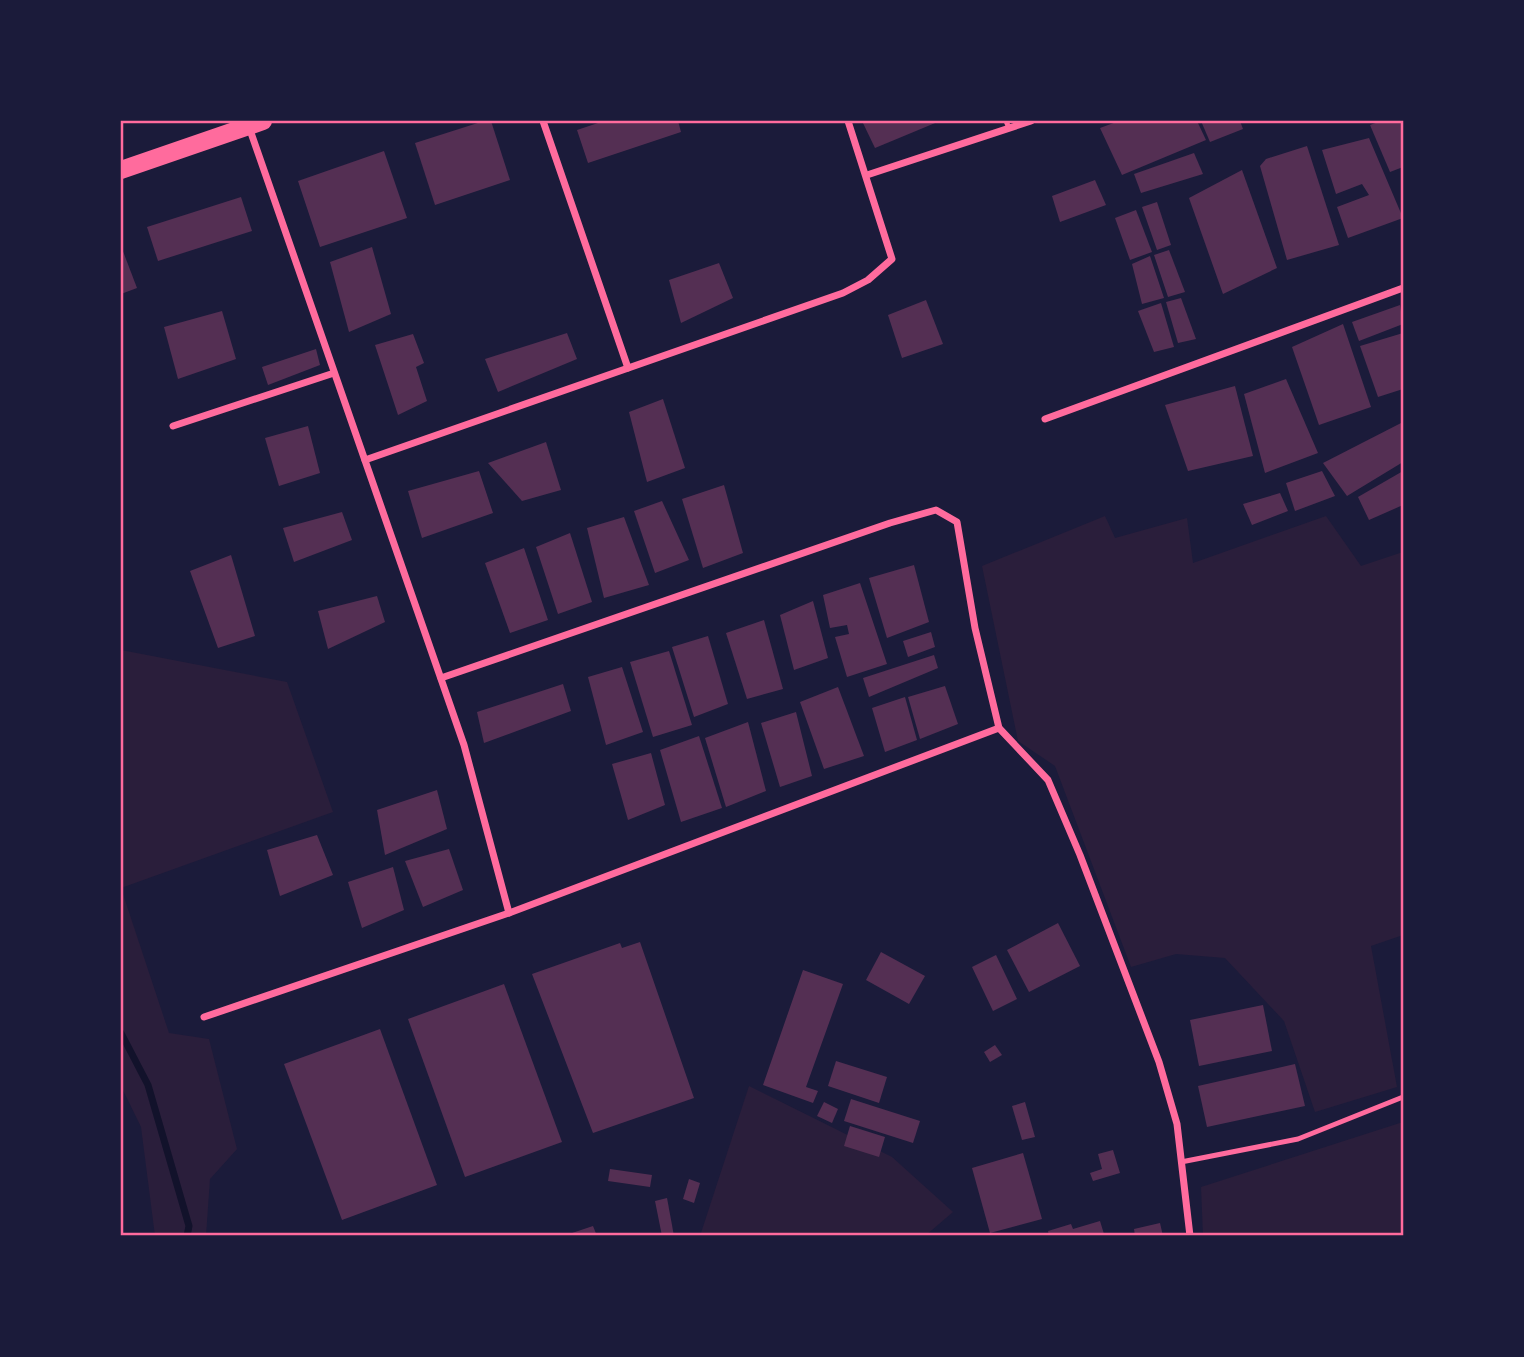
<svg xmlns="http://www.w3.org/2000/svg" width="1524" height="1357" viewBox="0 0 1524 1357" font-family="Spectral,serif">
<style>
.green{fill:#2a1e3b}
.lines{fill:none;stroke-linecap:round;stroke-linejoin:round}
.stream{stroke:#12122b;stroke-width:7}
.building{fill:#542f53}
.service{stroke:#ff6b9d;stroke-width:5}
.minor{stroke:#ff6b9d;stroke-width:7}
.primary{stroke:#ff6b9d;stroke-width:18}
.neatline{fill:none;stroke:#ff6b9d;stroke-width:2.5}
</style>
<rect width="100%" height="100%" fill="#1b1b3a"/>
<!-- green -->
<g class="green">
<path d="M1105,516l10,22 72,-20 6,45 133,-47 35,50 42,-14v383l-32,11 26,141 -82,25 -31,-91 -59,-63 -49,-4 -45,13 -76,-201 -37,-25 -36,-175z"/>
<path d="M121,650l166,32 46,130 -212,76 48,145 40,6 28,110 -27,30 -4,57h-51l-14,-109 -20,-41z"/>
<path d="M749,1086l143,71 61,55 -28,24h-225z"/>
<path d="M1403,1122v114h-200l-2,-49z"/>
</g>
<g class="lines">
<!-- stream -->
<path class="stream" d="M121,1033l27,52 41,141 -2,10"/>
</g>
<!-- building -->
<g class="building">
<path d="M484,121h7l19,59 -75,25 -20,-62z"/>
<path d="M604,121h74l3,11 -93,31 -11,-33z"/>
<path d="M862,121h78l-65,27z"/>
<path d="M1119,121h78l9,19 -84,35 -22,-47z"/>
<path d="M1201,121h39l3,8 -33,13z"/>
<path d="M1381,121h22v46l-13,5 -20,-47z"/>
<path d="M1369,138l34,80 -55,20 -11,-31 32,-12 -7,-11 -26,10 -14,-44z"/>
<path d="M1307,146l32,99 -52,15 -27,-94 6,-7z"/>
<path d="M384,151l23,67 -87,29 -22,-66z"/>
<path d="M1194,153l9,21 -62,19 -7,-19z"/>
<path d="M1242,170l35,98 -54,26 -34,-96z"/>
<path d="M1095,180l11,25 -46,17 -8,-26z"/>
<path d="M241,197l11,34 -94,30 -11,-34z"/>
<path d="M1157,202l14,43 -14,5 -15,-43z"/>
<path d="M1136,210l16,42 -22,8 -15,-42z"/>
<path d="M121,246l16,42 -16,6z"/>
<path d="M372,247l19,67 -42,18 -19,-70z"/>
<path d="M1169,250l16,42 -17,5 -14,-42z"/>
<path d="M1150,256l14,42 -22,6 -10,-40z"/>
<path d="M719,263l14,35 -52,25 -12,-43z"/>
<path d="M1181,298l15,41 -18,4 -12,-41z"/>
<path d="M926,300l17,44 -41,14 -14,-43z"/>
<path d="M1161,303l13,44 -20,5 -16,-41z"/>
<path d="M1400,305l3,19 -44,17 -7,-19z"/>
<path d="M222,311l14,48 -58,20 -14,-52z"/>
<path d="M1343,324l28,83 -52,18 -27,-78z"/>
<path d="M567,333l10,26 -79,33 -13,-33z"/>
<path d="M1403,333v56l-25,8 -18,-51z"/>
<path d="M413,334l11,29 -8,4 11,34 -29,14 -23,-70z"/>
<path d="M316,349l4,16 -52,20 -6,-18z"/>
<path d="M1286,379l32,74 -53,20 -21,-79z"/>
<path d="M1235,386l18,70 -65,15 -23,-66z"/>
<path d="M663,399l22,69 -38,14 -18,-70z"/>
<path d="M1403,422v40l-56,34 -24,-33z"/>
<path d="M308,426l12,47 -41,13 -14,-48z"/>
<path d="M546,442l15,48 -39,11 -34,-38z"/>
<path d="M479,471l14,42 -71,25 -14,-47z"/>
<path d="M1322,471l13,25 -40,15 -9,-28z"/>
<path d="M1403,471v34l-34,15 -11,-23z"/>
<path d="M724,485l19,68 -40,15 -21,-69z"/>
<path d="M1280,493l8,18 -36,14 -9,-21z"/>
<path d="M662,501l27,59 -34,13 -21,-62z"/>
<path d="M342,512l10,28 -58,22 -11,-34z"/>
<path d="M624,517l25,68 -45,13 -17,-70z"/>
<path d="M570,533l22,69 -34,12 -22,-67z"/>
<path d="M524,548l24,72 -38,13 -25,-70z"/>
<path d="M231,555l24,81 -37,12 -28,-77z"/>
<path d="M914,565l15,57 -42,16 -18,-60z"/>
<path d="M860,583l27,81 -40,13 -12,-40 14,-3 -2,-9 -17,3 -7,-33z"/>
<path d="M377,596l8,26 -57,27 -10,-38z"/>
<path d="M813,601l15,57 -34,12 -14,-55z"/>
<path d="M764,620l19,69 -36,10 -21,-66z"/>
<path d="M931,632l4,15 -27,10 -5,-16z"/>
<path d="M708,636l20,68 -34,13 -22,-70z"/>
<path d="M669,651l23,74 -39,12 -23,-75z"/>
<path d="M934,655l4,13 -69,29 -6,-19z"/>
<path d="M622,667l21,65 -37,13 -18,-68z"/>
<path d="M563,684l8,27 -87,32 -7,-31z"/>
<path d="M945,686l13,38 -38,15 -12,-42z"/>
<path d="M838,687l26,69 -40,13 -24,-67z"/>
<path d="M905,697l12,43 -32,12 -13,-44z"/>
<path d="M796,712l16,64 -32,11 -19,-64z"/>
<path d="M748,722l18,69 -40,16 -21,-69z"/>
<path d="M699,736l23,72 -41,14 -21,-72z"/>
<path d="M651,753l14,52 -37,15 -16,-56z"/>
<path d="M437,790l10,39 -62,26 -8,-45z"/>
<path d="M317,835l16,40 -53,21 -13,-46z"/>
<path d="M449,849l14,41 -40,17 -18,-46z"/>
<path d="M393,867l11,43 -42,18 -14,-46z"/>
<path d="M1058,923l22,43 -51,26 -22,-42z"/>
<path d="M640,942l54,156 -101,35 -61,-159 88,-31 2,5z"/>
<path d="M881,952l44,24 -16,28 -43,-24z"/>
<path d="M996,955l21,44 -24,12 -21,-44z"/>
<path d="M803,970l40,14 -37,103 12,4 -5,12 -50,-18z"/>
<path d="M504,984l58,158 -97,35 -57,-158z"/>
<path d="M1263,1005l9,46 -73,15 -9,-46z"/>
<path d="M380,1029l57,156 -95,35 -58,-156z"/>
<path d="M995,1045l7,10 -12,7 -6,-10z"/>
<path d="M836,1061l51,16 -8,26 -51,-17z"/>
<path d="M1295,1064l10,42 -98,21 -9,-41z"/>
<path d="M851,1099l69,22 -7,22 -69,-22z"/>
<path d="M824,1102l14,7 -6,14 -15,-7z"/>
<path d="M1025,1102l10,35 -13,3 -10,-34z"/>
<path d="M850,1126l35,11 -6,20 -35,-11z"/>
<path d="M1113,1150l7,23 -27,8 -3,-8 12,-4 -4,-15z"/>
<path d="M1023,1153l19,66 -52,14 -18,-65z"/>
<path d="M610,1169l42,6 -2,12 -42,-6z"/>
<path d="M689,1179l11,4 -6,20 -11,-4z"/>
<path d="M667,1198l7,38h-12l-7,-35z"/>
<path d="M1100,1221l4,13 -9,2h-46l-1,-5 23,-7 2,5z"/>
<path d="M1160,1223l3,13h-28l-1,-7z"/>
<path d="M593,1226l4,10h-34z"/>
</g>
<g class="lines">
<!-- service -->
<g class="service">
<path d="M1006,121l3,7"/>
<path d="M1181,1162l117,-23 105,-42"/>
</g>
<!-- minor -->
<g class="minor">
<path d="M543,121l85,247"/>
<path d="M249,127l215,618 45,168"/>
<path d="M867,175l164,-54"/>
<path d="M1045,419l358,-131"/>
<path d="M173,426l161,-53"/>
<path d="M365,460l478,-167 25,-13 24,-21 -44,-138"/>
<path d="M441,678l449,-155 46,-13 21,12 18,106 24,100 49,52 32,75 79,207 18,62 13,112"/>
<path d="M204,1017l305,-104 490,-185"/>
</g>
<!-- primary -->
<path class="primary" d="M121,170l142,-49"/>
</g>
<!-- border -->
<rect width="1524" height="1357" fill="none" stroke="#1b1b3a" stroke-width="245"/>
<rect x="122" y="122" width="1280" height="1112" class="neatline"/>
</svg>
